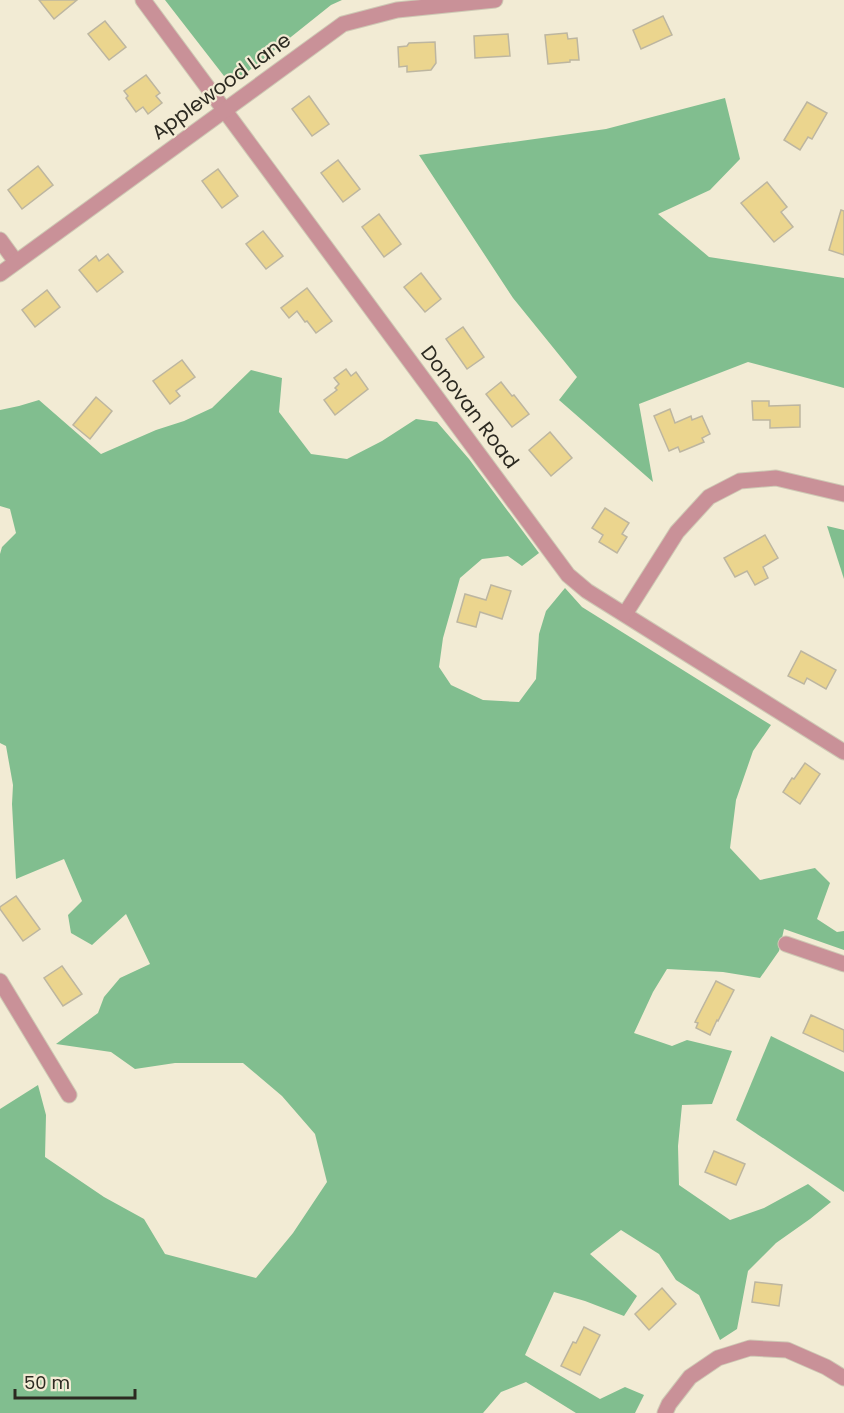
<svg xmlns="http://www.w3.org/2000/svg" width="844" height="1413" viewBox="0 0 844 1413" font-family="Poppins,sans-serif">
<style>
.forest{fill:#81be8f}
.building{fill:#ebd58e;stroke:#bdb6a0;stroke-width:1.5}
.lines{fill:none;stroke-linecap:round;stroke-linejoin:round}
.street-casing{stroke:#cec8b4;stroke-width:17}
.street{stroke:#c99198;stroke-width:15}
.labels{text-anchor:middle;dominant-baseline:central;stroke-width:4.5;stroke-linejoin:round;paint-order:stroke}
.street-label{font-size:20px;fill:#2c2a21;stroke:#f2ebd4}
</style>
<rect width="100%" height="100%" fill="#f2ebd4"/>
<!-- forest -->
<g class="forest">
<path d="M165,0h177l-11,5 -90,72 -17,-1z"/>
<path d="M725,98l15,61 -30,31 -52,24 51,43 135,21v110l-96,-26 -109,42 14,78 -94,-82 18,-23 -64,-79 -94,-143 187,-26z"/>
<path d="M251,370l31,8 -3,34 32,42 36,5 35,-18 34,-22 21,3 32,37 70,94 -17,13 -14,-10 -26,3 -22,19 -17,60 -4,29 12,18 32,15 36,2 17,-23 3,-45 7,-23 19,-23 17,19 189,118 -18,26 -17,49 -6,48 30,32 55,-12 15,15 -13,36 20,13 7,-1v19l-60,-21 -5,22 -19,27 -37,-6 -56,-3 -14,23 -19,41 38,13 15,-6 45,11 -20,53 -30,1 -4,41 1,39 51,35 34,-12 44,-24 23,18 -21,17 -34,24 -28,28 -11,58 -17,11 -21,-45 -23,-15 -17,-26 -38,-24 -31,24 47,42 -13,20 -39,-15 -31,-9 -29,63 75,44 25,-12 19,8 -9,18h-59l-50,-31 -25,10 -18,21h-483v-304l38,-24 8,30 -1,42 59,40 40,22 21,35 91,24 37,-45 34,-51 -12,-48 -33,-38 -39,-33h-68l-40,6 -24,-17 -55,-8 42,-31 6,-16 16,-19 30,-14 -24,-50 -34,31 -21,-12 -3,-18 14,-14 -18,-42 -48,20 -4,-75 1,-19 -7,-39 -6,-3v-189l2,-7 14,-14 -6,-24 -10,-3v-96l19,-4 20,-6 62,54 55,-24 28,-9 28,-13z"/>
<path d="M827,526l17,4v49z"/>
<path d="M771,1036l73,36v120l-108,-72z"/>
</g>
<!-- building -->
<g class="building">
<path d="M39,0h38l-23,19z"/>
<path d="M663,16l9,19 -31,14 -8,-19z"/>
<path d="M105,21l21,26 -17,13 -21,-26z"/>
<path d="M567,33l1,6 9,-1 2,22h-9v2l-22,2 -3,-29z"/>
<path d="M508,34l2,22 -35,2 -1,-22z"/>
<path d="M435,42l1,21 -5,7 -24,2v-6l-8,1 -1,-20 9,-1 2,-3z"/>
<path d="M146,75l14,18 -4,3 6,7 -14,11 -5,-7 -7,5 -10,-14 2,-2 -4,-5z"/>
<path d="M309,96l20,28 -17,12 -20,-27z"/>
<path d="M807,102l20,11 -15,26 -4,-2 -8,13 -16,-10z"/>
<path d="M338,160l22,29 -17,13 -22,-29z"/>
<path d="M38,166l15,19 -31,24 -14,-19z"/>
<path d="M218,169l20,27 -16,12 -20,-27z"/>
<path d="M767,182l20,25 -6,5 12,15 -19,15 -33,-39z"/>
<path d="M841,210l3,1v44l-15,-5z"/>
<path d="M379,214l22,30 -17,13 -22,-30z"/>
<path d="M263,231l20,25 -17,13 -20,-25z"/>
<path d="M108,254l15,18 -26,20 -18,-22 17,-14 3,5z"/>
<path d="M421,273l20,26 -16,13 -21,-25z"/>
<path d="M307,288l25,33 -16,12 -9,-12 -2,1 -8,-11 -8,7 -8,-10z"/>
<path d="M47,290l13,17 -25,20 -13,-17z"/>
<path d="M463,327l21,30 -17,12 -21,-30z"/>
<path d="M182,360l13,17 -19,14 4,5 -10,8 -17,-23z"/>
<path d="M346,369l5,7 5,-4 12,17 -33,26 -11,-15 13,-10 -2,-2 4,-4 -5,-6z"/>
<path d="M501,382l11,14 2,-1 15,19 -17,13 -26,-33z"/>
<path d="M96,397l16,14 -22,28 -17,-14z"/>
<path d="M752,401h17v5l31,-1v22l-30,1v-8h-17z"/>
<path d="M670,409l5,14 16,-7 1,4 10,-4 8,18 -8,4 2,4 -24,10 -2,-5 -9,4 -15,-35z"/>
<path d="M550,432l22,26 -21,18 -22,-26z"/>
<path d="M605,508l24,15 -7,11 5,3 -10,16 -18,-11 4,-7 -11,-7z"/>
<path d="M765,535l13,23 -15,9 5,11 -13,7 -8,-14 -12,6 -11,-19z"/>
<path d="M491,585l20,6 -9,28 -22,-7 -4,15 -19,-5 8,-28 21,6z"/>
<path d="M801,651l35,19 -10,19 -19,-11 -3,6 -16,-8z"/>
<path d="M805,763l15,11 -20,30 -17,-12 9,-14 2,1z"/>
<path d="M16,896l24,33 -17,12 -23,-32v-2z"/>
<path d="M62,966l20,28 -19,12 -19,-28z"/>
<path d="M716,981l18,9 -16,31 -1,-1 -7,15 -14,-7 2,-5 -3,-1z"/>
<path d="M811,1015l33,15v22l-41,-19z"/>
<path d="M714,1151l31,13 -9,21 -31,-13z"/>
<path d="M755,1282l27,3 -3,21 -27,-4z"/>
<path d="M662,1288l14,16 -27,26 -14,-16z"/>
<path d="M584,1327l16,8 -20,40 -19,-9 12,-24 3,1z"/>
</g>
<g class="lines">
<!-- street casing -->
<g class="street-casing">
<g id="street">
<path d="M143,0l425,575 19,16 257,161"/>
<path d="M0,240l16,22"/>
<path d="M0,274l343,-250 54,-14 98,-10"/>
<path d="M625,614l52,-82 32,-35 31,-16 36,-3 68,16"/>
<path d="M786,944l58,20"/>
<path d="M0,981l69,114"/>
<path d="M665,1413l4,-9 21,-27 28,-19 32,-10 37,2 39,17 18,11"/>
</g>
</g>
<!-- street -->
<use href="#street" class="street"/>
</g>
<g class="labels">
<!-- street labels -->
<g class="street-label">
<text transform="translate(221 86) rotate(-36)">Applewood Lane</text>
<text transform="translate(470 407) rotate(53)">Donovan Road</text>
</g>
</g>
<!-- scale -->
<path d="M15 1389v9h120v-9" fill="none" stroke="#2c2a21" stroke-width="3"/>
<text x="24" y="1389" font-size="18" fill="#2c2a21" stroke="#f2ebd4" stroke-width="4.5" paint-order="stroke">50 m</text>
</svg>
